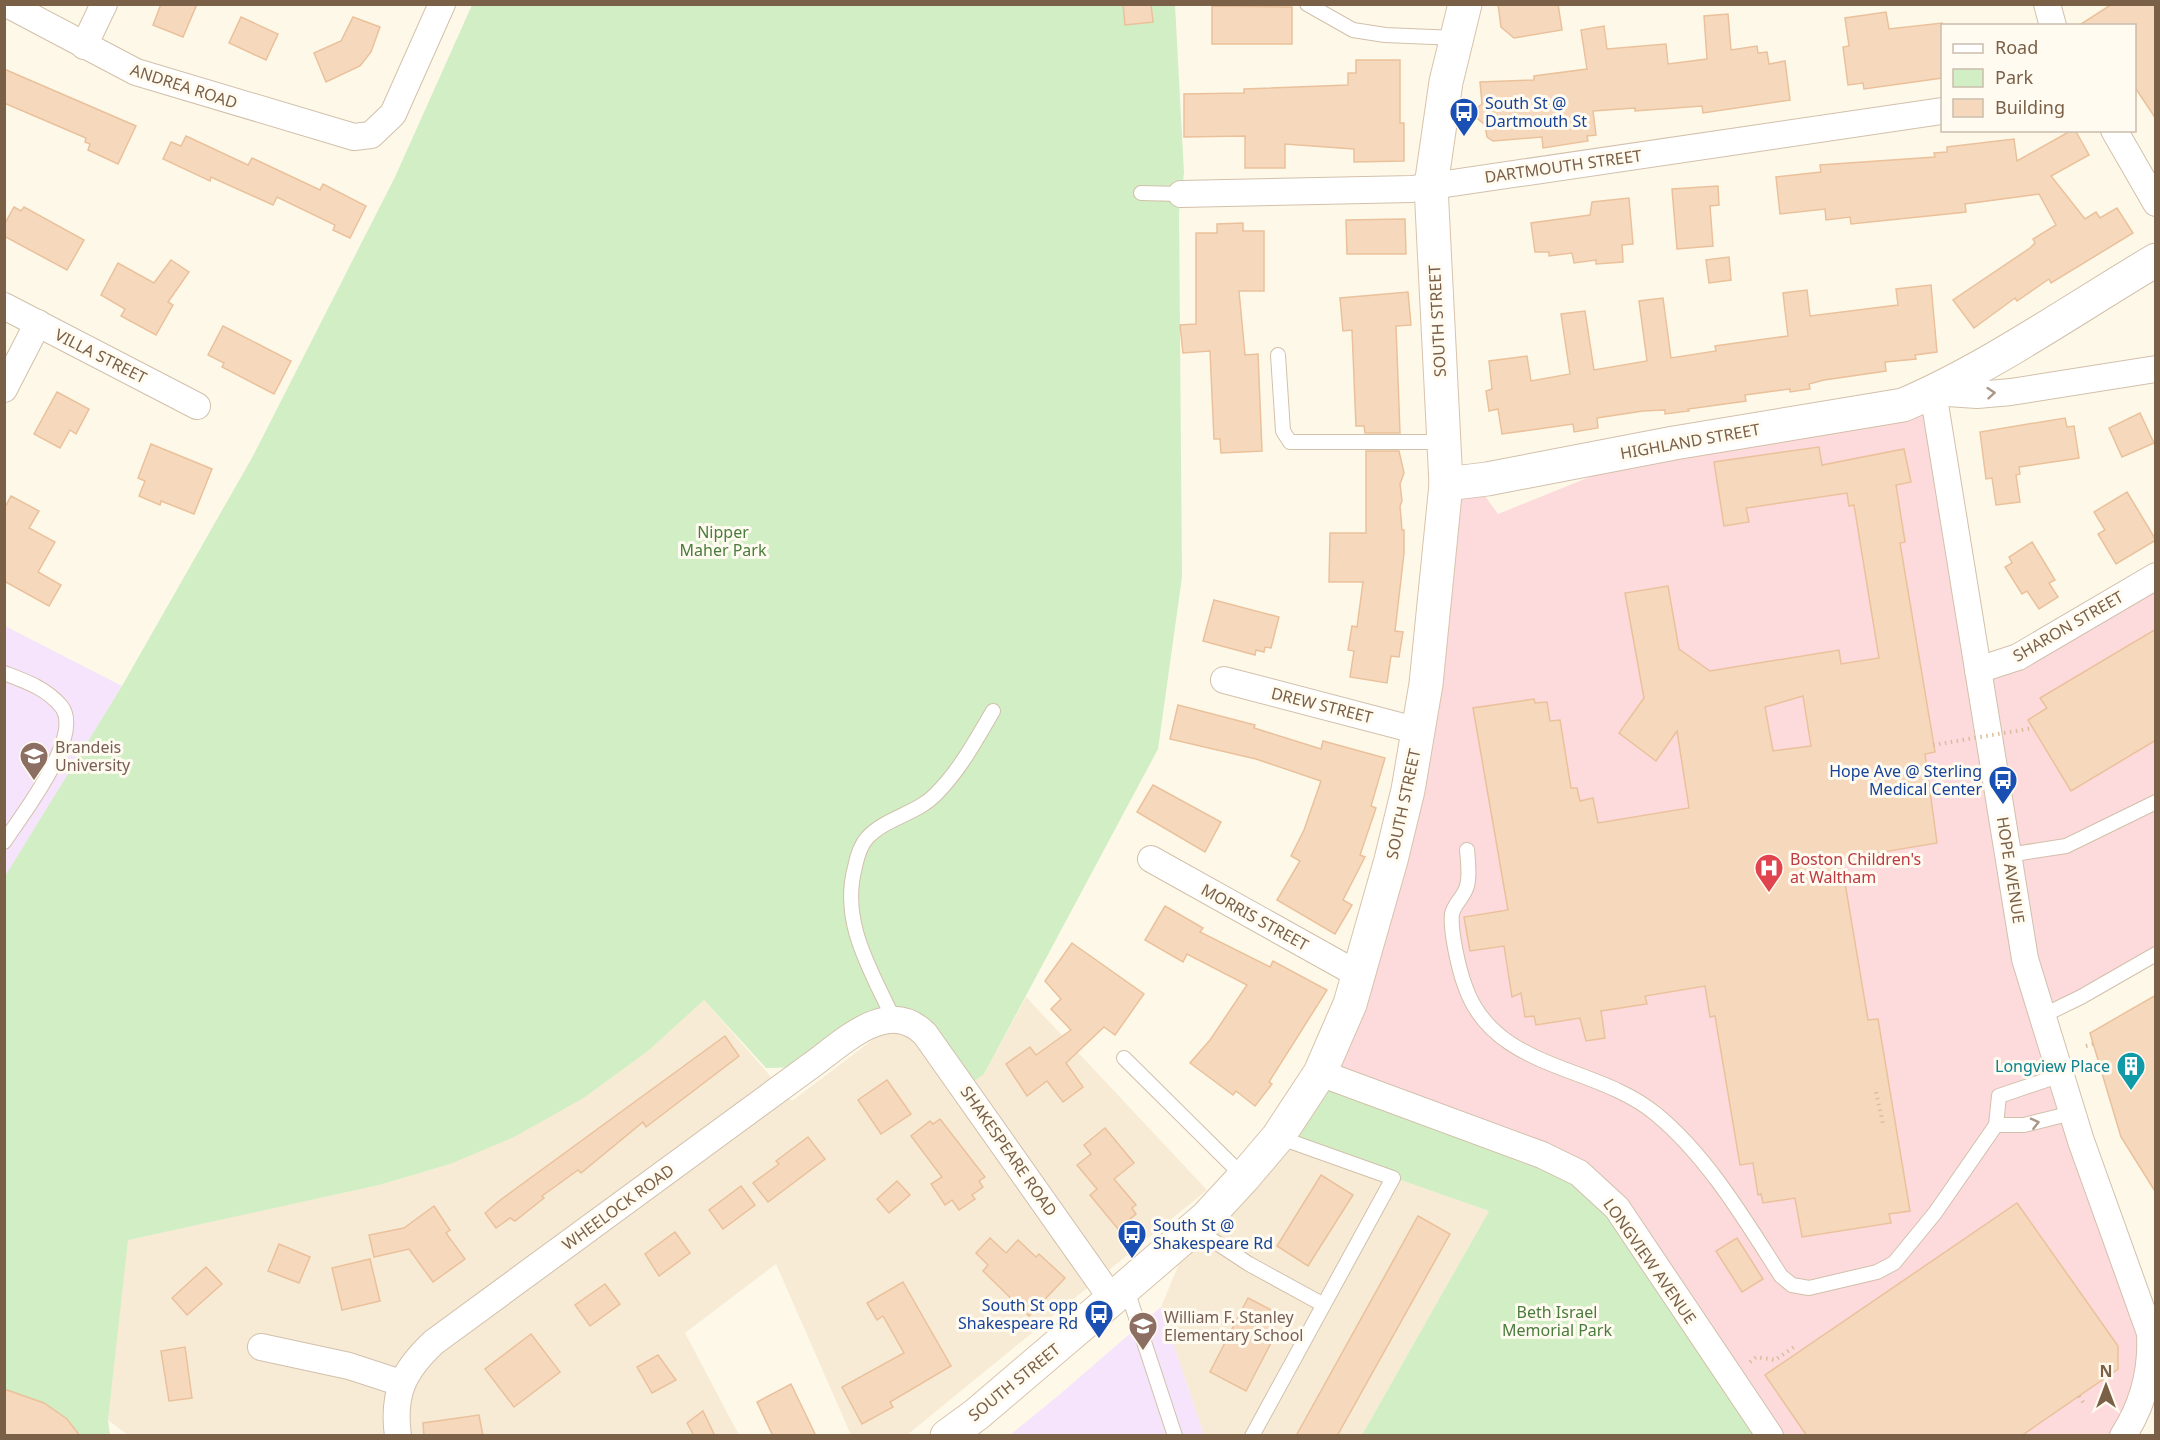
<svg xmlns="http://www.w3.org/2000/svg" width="2160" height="1440" viewBox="0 0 2160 1440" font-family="'Noto Sans',sans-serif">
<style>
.residential{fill:#f7ebd5}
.education{fill:#f5e4fb}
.medical{fill:#fddadb}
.green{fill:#d1eec4}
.building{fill:#f6d9bd;stroke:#eac19b;stroke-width:1.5;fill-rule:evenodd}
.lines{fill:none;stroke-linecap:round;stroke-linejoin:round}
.service-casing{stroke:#d2c0ab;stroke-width:16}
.minor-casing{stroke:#d2c0ab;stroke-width:28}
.tertiary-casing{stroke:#d2c0ab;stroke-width:35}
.secondary-casing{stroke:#d8c3ab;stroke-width:35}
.path{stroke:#dcbd9f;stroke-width:4;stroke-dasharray:1.5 4.5;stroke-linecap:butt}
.service{stroke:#fff;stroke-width:14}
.minor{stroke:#fff;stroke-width:26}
.tertiary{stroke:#fff;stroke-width:33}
.secondary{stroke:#fff;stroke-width:33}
.path-bridge{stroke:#dcbd9f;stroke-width:4;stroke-dasharray:1.5 4.5;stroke-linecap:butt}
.oneway{stroke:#a99888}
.labels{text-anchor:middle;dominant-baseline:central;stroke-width:6;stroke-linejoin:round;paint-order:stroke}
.street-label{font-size:16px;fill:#7b6048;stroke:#fffbf0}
.transit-label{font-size:16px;fill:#164399;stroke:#fffbf0;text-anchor:start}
.park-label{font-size:16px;fill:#497c3c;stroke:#fffbf0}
.education-label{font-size:16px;fill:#785e54;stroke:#fffbf0;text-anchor:start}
.health-label{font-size:16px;fill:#be3a42;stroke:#fffbf0;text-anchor:start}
.culture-label{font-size:16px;fill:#0d838f;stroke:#fffbf0;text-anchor:end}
</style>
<rect width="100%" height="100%" fill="#fef8e8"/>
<!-- residential -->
<g class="residential">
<path d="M1026,997l181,193 -300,245h-56l-75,-171 -91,69 54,102 -610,1 -21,-16 19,-180 252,-55 71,-21 135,-67 63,-46 56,-51 88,101 83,-63 19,-6 22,8 33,52 16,-4 19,-14z"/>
<path d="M1278,1137l211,74 -127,224h-158l-43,-128 33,-79z"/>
</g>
<!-- education -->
<g class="education">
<path d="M5,626l117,60 -117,191z"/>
<path d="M1161,1307l43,128 -195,1 50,-41z"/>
</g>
<!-- medical -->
<path class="medical" d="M1933,392l45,278 177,-94v378l-111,62 103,304 -24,115h-353l-450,-362 54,-146 72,-443 28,-3 24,33 176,-71z"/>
<!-- green -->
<g class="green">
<path d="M472,5h703l9,168 -5,39 3,365 -24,172 -174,325 -19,14 -63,-68 -93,47 -43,1 -62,-68 -56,51 -63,46 -71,40 -64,27 -71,21 -251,55 -20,180 2,15h-35l-8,-10 3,-4 -28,-19 -2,4 -15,-10 -20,-7 -1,-511 118,-192 131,-230 142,-279z"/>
<path d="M1320,1073l259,100 191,262h-408l127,-224 -211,-74z"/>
</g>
<!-- building -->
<g class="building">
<path d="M161,4h36l-14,33 -30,-12z"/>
<path d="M1123,4h28l2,18 -28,3z"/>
<path d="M1498,4h60l4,26 -48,8 -13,-11z"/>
<path d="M2112,4h44v115l-22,-33v-60h-56z"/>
<path d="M1212,6l80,1v37h-80z"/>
<path d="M1886,12l3,17 53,-6v55l-78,11 -1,-6 -15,2 -5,-38 6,-1 -4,-28z"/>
<path d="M1728,14l3,36 26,-4 1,7 9,-1 2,12 16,-3 5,39 -87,13 -1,-7 -67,5v-3l-42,3 3,24 -9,1 1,5 -45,7 -1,-11 -49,4 -6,-4 -2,-12 -14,-12 11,-9 -2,-22 54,-2v-4l53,-7 -6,-39 23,-4 3,23 59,-5 2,20 39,-5 -3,-43z"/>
<path d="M241,17l37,17 -12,26 -37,-17z"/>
<path d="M353,17l27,10 -9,25 -11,14 -34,16 -12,-29 27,-12z"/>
<path d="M1356,60h44v63h4v38l-50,1v-13l-69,-5v24h-40v-32l-61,1v-43l60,-1v-4l104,-4v-12h8z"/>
<path d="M4,69l132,57 -18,38 -30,-14 2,-6 -5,-2 1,-4 -82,-35z"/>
<path d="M2072,130h3l14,25 -38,21 34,43 11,-7 4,6 17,-10 16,25 -82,50 -2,-4 -32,22 -2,-3 -41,30 -21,-28 77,-52 5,-5 -2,-4 23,-14 -17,-31 -74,10 1,8 -115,12 -1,-7 -24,3 -1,-11 -45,5 -4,-37 45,-5 -1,-7 115,-8 -1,-4 13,-1v-5l67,-8 3,22z"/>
<path d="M186,136l62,29 4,-7 68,32 3,-6 43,22 -16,32 -17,-8 2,-5 -58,-28 -4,8 -62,-28 -1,4 -47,-22 8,-17 10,4z"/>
<path d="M1718,186l1,19 -9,1 3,40 -36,3 -5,-60z"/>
<path d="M1629,198l4,46 -11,1 1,17 -27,2v-4l-22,3 -2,-10 -23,3v-4h-14l-4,-29 59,-8 2,-13z"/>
<path d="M14,207l7,4 3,-4 60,33 -17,30 -63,-34v-11z"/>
<path d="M1405,219l1,35h-59l-1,-34z"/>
<path d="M1243,223v8h21v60h-25l6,64 13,-1 4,97 -41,2 -1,-14h-6l-4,-88 -27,2 -3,-28 16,-1v-91h21v-9z"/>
<path d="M1729,257l2,23 -22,3 -3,-23z"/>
<path d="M171,260l18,12 -21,30 5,3 -17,30 -35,-19 4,-7 -24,-14 17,-32 36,20z"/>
<path d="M1931,285l6,67 -22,3 1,4 -31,3 1,9 -62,9 -15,4 1,5 -20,3v-3l-45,6 1,6 -58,8 1,2 -24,3v-4l-22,1 -46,7 1,10 -24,4 -1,-8 -71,10 -4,-25 -9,2 -3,-20 6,-2 -3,-28 38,-5 4,25 39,-7 -9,-60 24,-3 9,59 53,-9 -8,-60 24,-3 8,60 45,-7 -1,-5 73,-10 -5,-43 24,-3 3,26 88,-11 -2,-16z"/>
<path d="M1408,292l3,33 -15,1 4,107h-35l-1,-7h-8l-4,-96 -9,1 -3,-33z"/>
<path d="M223,326l68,35 -17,33 -52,-27 2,-4 -16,-8z"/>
<path d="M57,392l32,17 -13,25 -6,-4 -10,18 -26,-14z"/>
<path d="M2140,413l14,30 -32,14 -13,-29z"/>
<path d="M2065,418l2,9 7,-1 5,32 -60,9 1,7 -4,1 4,27 -24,3 -4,-27 -6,1 -6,-47z"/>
<path d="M151,444l61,25 -18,45 -33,-13 -1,4 -21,-9 6,-15 -7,-3z"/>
<path d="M1819,447l3,18 82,-16 7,33 -15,3 9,57 -5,1 35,209 -10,2 12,89 -96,16 27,161 10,-1 32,192 -21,3 2,9 -89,14 -7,-39 -32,5 -2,-9 -3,1 -5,-32 -13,2 -25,-149 -5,1 -5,-31 -60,10 2,8 -46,7 4,27 -19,3 -6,-23 -44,7 -2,-9 -9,1 -4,-24 -9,4 -8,-51 -34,5 -6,-34 44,-7 -35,-202 61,-9 1,4 12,-1 3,19 10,-1 11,68h6l3,13 13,-3 5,25 91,-15 -12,-77 -21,30 -37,-28 25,-35 -19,-105 43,-7 11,63 31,22 129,-21 2,14 38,-6 -25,-153 -5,1 -2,-13 -101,15 3,14 -25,4 -10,-64zM1803,696l8,50 -38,5 -8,-44z"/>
<path d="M1366,451h33l5,22 -4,11 2,17 -2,5 2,24h2v23l-9,78 8,1 -4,25 -8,-1 -4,27 -37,-6 4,-26 -6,-1 4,-24 5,1 6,-45h-34l1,-49h36z"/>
<path d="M2127,492l29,48 -40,24 -18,-30 7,-4 -11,-18z"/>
<path d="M11,496l28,15 -10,17 26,14 -17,30 23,13 -12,21 -45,-25v-72z"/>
<path d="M2032,542l23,38 -6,3 9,14 -19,12 -12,-18 -5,3 -17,-27 7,-4 -3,-6z"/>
<path d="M1214,600l65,17 -8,31 -6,-1 -1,5 -8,-2 -1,5 -52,-14z"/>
<path d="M2156,629v111l-85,51 -43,-71 19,-12 -7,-10z"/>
<path d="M1178,705l77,20 -1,3 67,21 2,-8 62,17 -14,48 5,2 -16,47 5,2 -22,43 9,5 -17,29 -58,-34 23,-39 -9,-5 13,-26 17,-49 -65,-22 -86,-20z"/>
<path d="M1153,785l68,37 -16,30 -68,-40z"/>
<path d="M1165,906l38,22 -3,4 70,35 3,-6 54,29 -58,92 3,2 -17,22 -19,-15 -3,4 -43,-32 20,-23 37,-55 -60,-31 -4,8 -38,-22z"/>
<path d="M1072,943l72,51 -29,41 -11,-8 -38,36 17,24 -20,15 -16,-21 -20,15 -21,-32 24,-17 6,8 35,-25 -20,-21 10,-10 -16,-18z"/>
<path d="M2156,995v198l-35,-56 -31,-104z"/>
<path d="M725,1036l14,20 -93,71 -3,-5 -62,51 -3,-3 -36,26 2,2 -29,23 -5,-3 -14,10 -11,-15 14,-12z"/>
<path d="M887,1080l24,34 -30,20 -23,-34z"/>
<path d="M940,1119l45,58 -6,4 4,6 -11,8 3,4 -16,11 -7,-10 -7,5 -14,-21 11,-7 -31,-41 19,-15 3,3z"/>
<path d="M1105,1128l29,35 -20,16 22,26 -4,3 4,6 -18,15 -28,-34 7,-6 -20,-24 14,-11 -7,-9z"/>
<path d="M808,1137l17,22 -57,43 -15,-19 26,-19 -3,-3z"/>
<path d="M1321,1175l32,20 -45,71 -31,-20z"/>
<path d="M897,1181l13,14 -21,18 -12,-14z"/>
<path d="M741,1186l14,19 -32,24 -14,-19z"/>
<path d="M2017,1203l101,143v23l-97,67h-214l-42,-61z"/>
<path d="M434,1206l16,24 -4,3 19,26 -32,23 -24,-33 -35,8 -5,-22 35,-7z"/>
<path d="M1418,1216l32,18 -113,202h-41z"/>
<path d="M675,1232l15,21 -31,23 -14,-22z"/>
<path d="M990,1238l16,15 12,-13 18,17 3,-3 26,24 -36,38 -46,-45 5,-6 -12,-12z"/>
<path d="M1737,1238l26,41 -21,13 -26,-41z"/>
<path d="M279,1244l31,13 -11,26 -31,-12z"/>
<path d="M370,1259l10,42 -38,9 -10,-42z"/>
<path d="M206,1267l16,17 -35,31 -15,-17z"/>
<path d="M903,1282l48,84 -61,36 3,5 -31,17 -20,-37 62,-34 -21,-37 -6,4 -10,-17z"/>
<path d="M605,1284l15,20 -30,22 -15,-21z"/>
<path d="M1248,1298l33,17 -13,24 4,2 -26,50 -36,-19z"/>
<path d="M531,1334l29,38 -46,35 -29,-38z"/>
<path d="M185,1347l7,51 -23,3 -8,-50z"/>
<path d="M658,1355l18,25 -24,13 -15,-26z"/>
<path d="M791,1384l25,52h-43l-16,-34z"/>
<path d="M4,1389l40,14 23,16 13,17h-76z"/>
<path d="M703,1411l12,25h-21l-7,-13z"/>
<path d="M479,1415l4,21h-59l-1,-13z"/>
</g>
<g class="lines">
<!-- service casing -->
<g class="service-casing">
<g id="service">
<path d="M1307,4l46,26 32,5 71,3"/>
<path d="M1141,193l40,1"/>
<path d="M1278,355l5,76 7,11h154"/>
<path d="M4,673c21,8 42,15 57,33 24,29 -40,110 -57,136"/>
<path d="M1467,850c1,11 3,25 0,36 -3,11 -13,18 -15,28 -2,17 7,56 13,72 29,85 131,78 191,128 52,43 89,106 125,162l11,9 17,3 68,-16 17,-9 41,-50 61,-88 3,-29 62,-21"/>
<path d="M2008,855l58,-9 90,-44"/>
<path d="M2044,1015l37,-18 75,-43"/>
<path d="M893,1018c-22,-48 -53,-96 -38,-151 2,-10 5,-21 12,-29 18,-20 50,-24 69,-44 24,-24 40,-54 57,-83"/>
<path d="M1124,1058l120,119"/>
<path d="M1996,1125h28l48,-12"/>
<path d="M1194,1228l55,36 73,40"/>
<path d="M1126,1287l49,149"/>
<path d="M1252,1436l141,-258 -115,-41"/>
</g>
</g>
<!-- minor casing -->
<g class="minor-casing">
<g id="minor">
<path d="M7,4l129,68 218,65 17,-2 22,-21 49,-110"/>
<path d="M2047,4l6,22"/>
<path d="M84,46l20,-42"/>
<path d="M2114,130l42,73"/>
<path d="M1181,194l231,-5 530,-78"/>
<path d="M4,306l193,100"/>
<path d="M4,389l34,-66"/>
<path d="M1978,670l40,-13 138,-81"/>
<path d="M1224,680l195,51"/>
<path d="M1151,859l208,116"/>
<path d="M1320,1073l222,82 37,18 38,35 153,228"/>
<path d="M261,1347l88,19 52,17"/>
<path d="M398,1436c-6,-43 6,-66 36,-94l375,-275c33,-23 78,-71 116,-33l187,265"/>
<path d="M2123,1436c20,-31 29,-67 27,-103l-69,-192 -56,-182 -92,-567 44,3 34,-3 145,-23"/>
</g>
</g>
<!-- tertiary casing -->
<g class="tertiary-casing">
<path id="tertiary" d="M1446,484l41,-5 187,-36 229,-38c85,-36 172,-97 253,-145"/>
</g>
<!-- secondary casing -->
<g class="secondary-casing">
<path id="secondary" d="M947,1436l30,-22 149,-127 81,-70 37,-40 34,-40 42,-64 30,-69 41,-144 17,-70 18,-106 20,-200 -15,-298 15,-104 19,-78"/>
</g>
<!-- path -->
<g class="path">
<path d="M2086,1046l7,-2"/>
<path d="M1876,1092l7,32"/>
<path d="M1750,1362l6,-5 19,3 19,-13"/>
<path d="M2079,1396l6,9"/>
</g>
<!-- service -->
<use href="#service" class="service"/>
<!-- minor -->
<use href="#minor" class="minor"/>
<!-- tertiary -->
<use href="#tertiary" class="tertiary"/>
<!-- secondary -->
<use href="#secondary" class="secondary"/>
<!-- path-bridge -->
<path class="path-bridge" d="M1933,745l100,-17"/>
</g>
<!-- one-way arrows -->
<defs><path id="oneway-chevron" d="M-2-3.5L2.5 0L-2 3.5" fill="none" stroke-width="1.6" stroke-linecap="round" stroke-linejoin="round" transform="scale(1.5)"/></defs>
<g class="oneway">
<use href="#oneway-chevron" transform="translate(1991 393) rotate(-5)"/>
<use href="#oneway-chevron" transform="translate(2035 1123) rotate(-14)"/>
</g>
<!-- icons -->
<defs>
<g id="bus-pin" transform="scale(1.5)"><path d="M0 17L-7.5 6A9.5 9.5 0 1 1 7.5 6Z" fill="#1a4fb4" stroke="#fffbf0"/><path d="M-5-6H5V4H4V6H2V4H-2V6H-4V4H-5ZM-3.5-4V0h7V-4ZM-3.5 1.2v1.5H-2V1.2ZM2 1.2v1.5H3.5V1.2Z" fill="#fff"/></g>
<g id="university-pin" transform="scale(1.5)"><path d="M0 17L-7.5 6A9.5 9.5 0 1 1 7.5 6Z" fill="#8d6e63" stroke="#fffbf0"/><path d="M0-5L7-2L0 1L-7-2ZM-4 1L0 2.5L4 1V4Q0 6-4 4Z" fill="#fff"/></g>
<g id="hospital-pin" transform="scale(1.5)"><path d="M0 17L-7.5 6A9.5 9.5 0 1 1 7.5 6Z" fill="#e0444e" stroke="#fffbf0"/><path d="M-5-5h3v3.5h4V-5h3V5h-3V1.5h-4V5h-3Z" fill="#fff"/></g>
<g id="building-pin" transform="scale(1.5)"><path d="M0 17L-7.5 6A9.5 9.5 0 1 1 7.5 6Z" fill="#0f9aa8" stroke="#fffbf0"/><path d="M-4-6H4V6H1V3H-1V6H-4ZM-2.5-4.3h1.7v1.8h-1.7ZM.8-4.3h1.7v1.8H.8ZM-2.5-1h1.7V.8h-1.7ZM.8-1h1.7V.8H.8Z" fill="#fff"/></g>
<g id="school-pin" transform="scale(1.5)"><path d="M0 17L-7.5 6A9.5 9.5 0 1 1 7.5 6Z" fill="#8d6e63" stroke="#fffbf0"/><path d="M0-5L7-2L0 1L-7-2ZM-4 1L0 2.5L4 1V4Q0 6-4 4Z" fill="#fff"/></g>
</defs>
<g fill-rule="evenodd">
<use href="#bus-pin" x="1464" y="112"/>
<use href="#university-pin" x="34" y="756"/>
<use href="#bus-pin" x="2003" y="780"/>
<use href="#hospital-pin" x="1769" y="868"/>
<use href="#building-pin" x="2131" y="1066"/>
<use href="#bus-pin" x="1132" y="1234"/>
<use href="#bus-pin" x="1099" y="1314"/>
<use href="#school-pin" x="1143" y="1326"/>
</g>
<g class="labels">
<!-- street labels -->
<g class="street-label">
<text transform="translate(184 86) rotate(18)">ANDREA ROAD</text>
<text transform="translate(1563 166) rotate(-8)">DARTMOUTH STREET</text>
<text transform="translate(1437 321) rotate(-93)">SOUTH STREET</text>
<text transform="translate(101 356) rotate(27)">VILLA STREET</text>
<text transform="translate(1690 441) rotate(-10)">HIGHLAND STREET</text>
<text transform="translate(2068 626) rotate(-30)">SHARON STREET</text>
<text transform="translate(1322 705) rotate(14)">DREW STREET</text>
<text transform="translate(1403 804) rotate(-78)">SOUTH STREET</text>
<text transform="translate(2011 870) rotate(81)">HOPE AVENUE</text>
<text transform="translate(1255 917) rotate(29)">MORRIS STREET</text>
<text transform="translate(1009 1151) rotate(55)">SHAKESPEARE ROAD</text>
<text transform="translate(618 1207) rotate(-36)">WHEELOCK ROAD</text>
<text transform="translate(1650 1261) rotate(55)">LONGVIEW AVENUE</text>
<text transform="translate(1014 1382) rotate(-39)">SOUTH STREET</text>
</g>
<!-- transit labels -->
<g class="transit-label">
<text x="1485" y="103">South St @<tspan x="1485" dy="18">Dartmouth St</tspan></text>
<text x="1982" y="771" text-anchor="end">Hope Ave @ Sterling<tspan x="1982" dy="18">Medical Center</tspan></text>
<text x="1153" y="1225">South St @<tspan x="1153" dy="18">Shakespeare Rd</tspan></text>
<text x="1078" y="1305" text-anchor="end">South St opp<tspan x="1078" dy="18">Shakespeare Rd</tspan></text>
</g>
<!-- park labels -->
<g class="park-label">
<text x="723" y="532">Nipper<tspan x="723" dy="18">Maher Park</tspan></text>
<text x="1557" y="1312">Beth Israel<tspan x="1557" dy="18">Memorial Park</tspan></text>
</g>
<!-- education labels -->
<g class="education-label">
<text x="55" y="747">Brandeis<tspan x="55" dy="18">University</tspan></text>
<text x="1164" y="1317">William F. Stanley<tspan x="1164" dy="18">Elementary School</tspan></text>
</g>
<!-- health labels -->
<g class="health-label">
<text x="1790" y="859">Boston Children's<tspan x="1790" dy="18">at Waltham</tspan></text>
</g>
<!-- culture labels -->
<g class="culture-label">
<text x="2110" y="1066">Longview Place</text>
</g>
</g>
<!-- border -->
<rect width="2160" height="1440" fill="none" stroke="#7b6048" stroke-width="12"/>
<!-- legend -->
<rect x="1941" y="24" width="195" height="108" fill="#fffbf0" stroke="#cabdad" stroke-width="1.5"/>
<rect x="1953" y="44" width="30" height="9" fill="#ffffff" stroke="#cabdad" stroke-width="1.5"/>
<text x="1995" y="54" font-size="18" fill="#7b6048">Road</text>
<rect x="1953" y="69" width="30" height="18" fill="#d1eec4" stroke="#cabdad" stroke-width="1.5"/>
<text x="1995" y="84" font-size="18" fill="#7b6048">Park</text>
<rect x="1953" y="99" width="30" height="18" fill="#f6d9bd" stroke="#cabdad" stroke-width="1.5"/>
<text x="1995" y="114" font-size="18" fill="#7b6048">Building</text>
<!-- north arrow -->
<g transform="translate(2106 1386)" stroke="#fffbf0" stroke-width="4.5" paint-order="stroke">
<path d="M0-4.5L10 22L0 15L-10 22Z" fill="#7b6048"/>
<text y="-9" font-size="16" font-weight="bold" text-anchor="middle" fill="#7b6048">N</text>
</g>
</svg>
